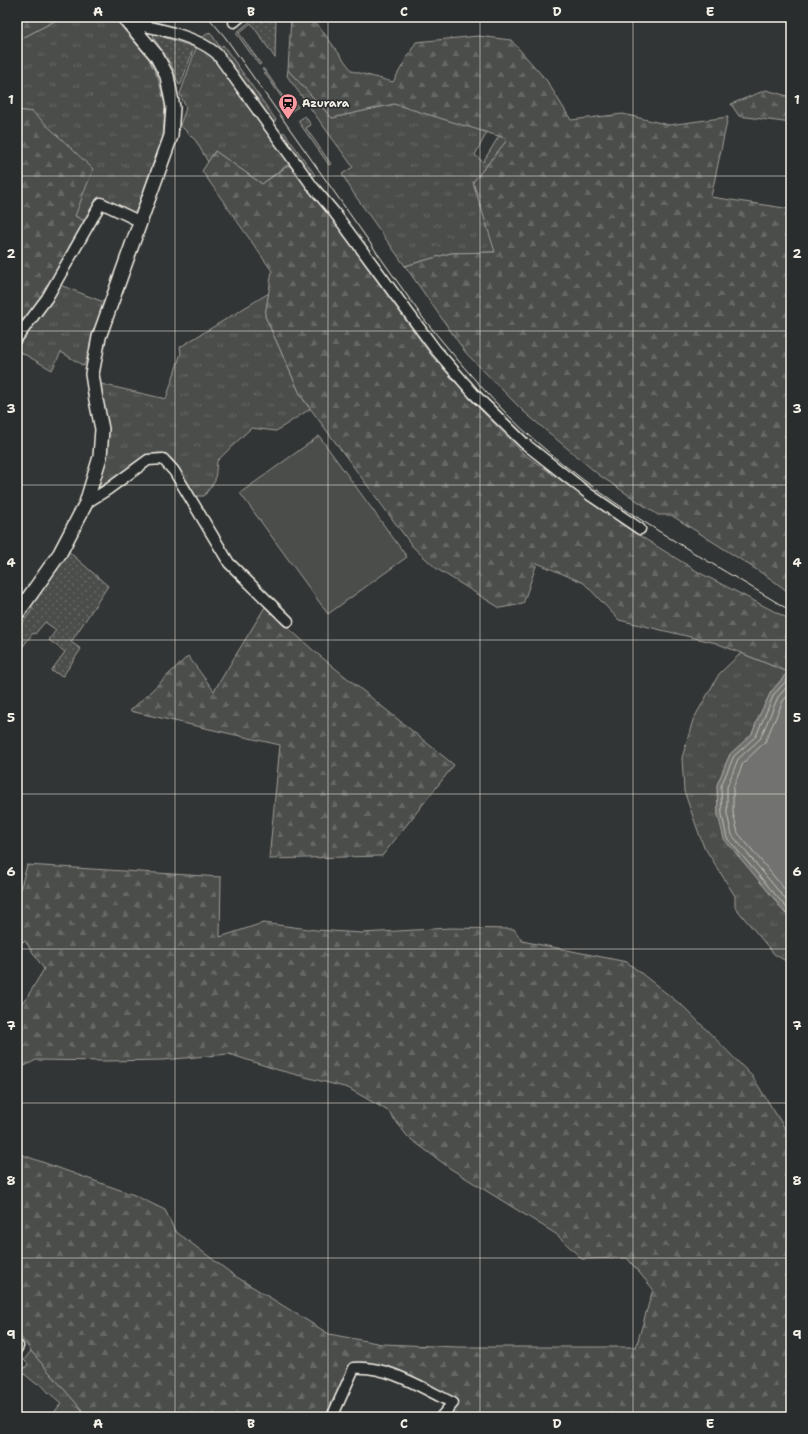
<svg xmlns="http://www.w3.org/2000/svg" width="808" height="1434" viewBox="0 0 808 1434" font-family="'Shantell Sans',sans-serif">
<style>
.grass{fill:url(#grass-tufts);stroke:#a09f9a}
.forest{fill:url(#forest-firs);stroke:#a09f9a}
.garden{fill:url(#garden-dots);stroke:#a09f9a}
.pitch{fill:#4b4d4c;stroke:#a09f9a}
.water{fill:#727370;stroke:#a6a5a0}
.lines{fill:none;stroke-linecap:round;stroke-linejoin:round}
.shore{stroke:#c0bfb8;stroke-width:1}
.minor-casing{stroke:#f4f1e8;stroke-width:13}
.tertiary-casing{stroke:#f4f1e8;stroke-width:16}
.minor{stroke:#2a2d2e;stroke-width:10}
.tertiary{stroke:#2a2d2e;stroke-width:13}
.tram{stroke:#f4f1e8;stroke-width:1}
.grid{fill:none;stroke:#f4f1e8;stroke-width:1;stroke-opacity:0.55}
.labels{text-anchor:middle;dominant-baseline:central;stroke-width:3;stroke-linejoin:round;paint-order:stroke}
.poi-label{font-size:11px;font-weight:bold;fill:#f4f1e8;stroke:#2a2d2e;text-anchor:start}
.neatline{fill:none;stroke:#f4f1e8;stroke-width:1.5}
.grid-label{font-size:13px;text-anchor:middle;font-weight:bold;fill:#f4f1e8}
</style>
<defs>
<pattern id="grass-tufts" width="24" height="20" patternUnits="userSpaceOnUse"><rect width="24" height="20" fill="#4b4d4c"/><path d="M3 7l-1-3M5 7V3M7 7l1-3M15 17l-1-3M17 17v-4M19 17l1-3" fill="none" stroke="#666766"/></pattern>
<pattern id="forest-firs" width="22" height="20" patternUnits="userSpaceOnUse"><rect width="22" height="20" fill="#4b4d4c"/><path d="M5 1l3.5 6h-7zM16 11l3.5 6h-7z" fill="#666766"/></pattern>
<pattern id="garden-dots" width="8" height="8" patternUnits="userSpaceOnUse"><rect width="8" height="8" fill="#4b4d4c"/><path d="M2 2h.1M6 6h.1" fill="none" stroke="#666766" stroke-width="1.8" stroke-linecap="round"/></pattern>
</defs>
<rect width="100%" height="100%" fill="#323535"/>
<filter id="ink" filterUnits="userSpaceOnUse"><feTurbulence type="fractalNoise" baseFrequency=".025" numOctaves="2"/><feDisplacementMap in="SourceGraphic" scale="8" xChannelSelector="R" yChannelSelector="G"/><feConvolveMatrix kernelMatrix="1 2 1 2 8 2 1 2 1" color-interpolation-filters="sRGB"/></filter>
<g filter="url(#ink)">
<!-- grass -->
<g class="grass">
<path d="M62,17h51l36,42 9,19 7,26 -2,33 -28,77 -35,-15 -14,23 -11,-6 -42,-104 -16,-2v-69z"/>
<path d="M199,46l17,11 74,106 -28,21 -47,-33 -7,11 -12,-21 -16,-16 6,-17 -6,-14 16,-46z"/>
<path d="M288,70l44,48 62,-14 93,28 -12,23 8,7 16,-26 9,3 -35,43 23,70 -45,1 -46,13 -51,-72 -12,-20 11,-7 -66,-91z"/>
<path d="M60,285l46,18 -22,63 -23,-14 -9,18 -35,-20v-2l34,-46z"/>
<path d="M269,293l-4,23 36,80 9,13 -34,22 -25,-3 -34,33 -2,20 -11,15h-10l-13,-24 -9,-13 -13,-6 -12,2 -37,29 -10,3 -3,-4 10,-26v-28l-6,-45 65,15 15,-46 -1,-6z"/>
<path d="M741,653l47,19 -17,20 -13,26 -6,16 -22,20 -13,31 1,30 63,94 10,10v45l-17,-10 -39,-47v-11l-32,-51 -19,-54 -2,-33 11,-38 26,-46z"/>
<path d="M31,1351l55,63 -1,3h-34l10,-14c-4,-4 -9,-7 -13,-11 -4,-4 -6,-9 -13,-9l-13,-11 6,-8 -4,-4z"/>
</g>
<!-- forest -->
<g class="forest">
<path d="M17,17h45l-45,24z"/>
<path d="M291,17h21l40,54 41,11 23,-40 62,-6 33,4 36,41 24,39 52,-6 46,11 59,-8 -17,80 80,12v385l-20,-15 -100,-64h-13l-59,-40 -76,-64 -57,-58 -61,-87 46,-13 44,-1 -22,-70 35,-43 -114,-35 -62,14 -44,-48z"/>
<path d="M766,90l25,7v26l-52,-7 -8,-12z"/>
<path d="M17,110l16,2 60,57 -18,47 11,6 -41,74 -28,37z"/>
<path d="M215,151l47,33 27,-19 40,50 102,140 45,50 48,49 108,77 68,42 91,47v52h-3l-72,-29 -97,-23 -35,-37 -47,-20 -14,41 -23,4 -63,-39 -24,-22 -112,-151 -36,-80 7,-45 -70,-100z"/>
<path d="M265,607l49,44 140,114 -72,91 -113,3 11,-114 -150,-34 58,-55 26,35z"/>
<path d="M27,865l194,12 -1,60 43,-14 53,7 46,3 88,-5 64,1 8,12 105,21 58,46 67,68 39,62v279h-350l12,-13 -58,-30 -41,-6 -20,49h-246l-57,-66 -14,-19v-179l117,42 31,15 10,21 60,45 94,58 53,10 76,3h178l17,-58 -26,-31 -45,1 -26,-25 -105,-65 -43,-32 -20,-26 -40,-23 -70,-18 -49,-16 -66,6 -56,1 -71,-1 -19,10v-64l9,-7 18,-30 -19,-28 -8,2v-42z"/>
</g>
<!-- garden -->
<g class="garden">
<path d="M255,17h21l-1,41 -24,-35 -12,10 22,31 -2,1 -23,-32z"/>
<path d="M210,32l10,15 3,-2 53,75 -4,3 8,11 4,-2 31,43 -4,3 -86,-122 -9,-9 -16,-8z"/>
<path d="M154,34l40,13 -13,37 -2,1 -8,-21 -18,-27z"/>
<path d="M262,69h2l24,35 5,-4 5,7 -7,4z"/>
<path d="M305,116l6,9 -5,3 25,36 -2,1 -31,-44z"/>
<path d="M68,551l40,35 -37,56 10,7 -18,27 -12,-5 14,-19 -16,-12 7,-10 -11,-8 -10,12 -2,-1 -15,20 -1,-22 16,-23 -3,-3z"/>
</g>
<!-- pitch -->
<path class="pitch" d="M319,436l88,121 -79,57 -88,-121z"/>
<!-- water -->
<path class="water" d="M788,672h3v247l-67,-80 -6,-24 -1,-30 13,-31 22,-20 6,-16 13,-26z"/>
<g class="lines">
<!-- shore -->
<g class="shore">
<path d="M791,676l-17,18 -18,42 -22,20 -13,30 1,29 5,23 64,75"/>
<path d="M791,682l-13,15 -18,42 -22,20 -11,28v27l5,21 59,71"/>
<path d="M791,692l-8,9 -18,41 -22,21 -10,25v25l5,20 53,64"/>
</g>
<!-- minor casing -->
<g class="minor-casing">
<g id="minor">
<path d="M234,22l6,-5"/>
<path d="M130,23c26,5 67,13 87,31l96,133 21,25 101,137 39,45 50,49 66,52 50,34"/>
<path d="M17,338l30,-40 54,-95 38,18"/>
<path d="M86,503l21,-13 41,-30 15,-1 11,12 55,92 59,58"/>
<path d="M17,1348l1,-2"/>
<path d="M332,1417l22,-49c34,-3 70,21 99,35l-12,14"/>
</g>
</g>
<!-- tertiary casing -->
<g class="tertiary-casing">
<path id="tertiary" d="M17,614l43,-61 26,-50 14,-46 2,-28 -6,-29 -4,-26 7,-37 72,-201 2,-29 -6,-31 -11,-21 -32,-38"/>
</g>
<!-- minor -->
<use href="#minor" class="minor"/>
<!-- tertiary -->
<use href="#tertiary" class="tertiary"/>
<!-- tram -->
<path class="tram" d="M208,17l17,20 198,281c36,44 73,89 116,126 75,66 167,115 252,167"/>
</g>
</g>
<!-- grid -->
<path class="grid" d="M175,17v1400M328,17v1400M480,17v1400M633,17v1400M17,176h774M17,331h774M17,485h774M17,640h774M17,794h774M17,949h774M17,1103h774M17,1258h774"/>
<!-- icons -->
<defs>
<g id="station-pin" transform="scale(1)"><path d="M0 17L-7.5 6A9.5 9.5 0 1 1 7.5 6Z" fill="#ff9aa2" stroke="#2a2d2e"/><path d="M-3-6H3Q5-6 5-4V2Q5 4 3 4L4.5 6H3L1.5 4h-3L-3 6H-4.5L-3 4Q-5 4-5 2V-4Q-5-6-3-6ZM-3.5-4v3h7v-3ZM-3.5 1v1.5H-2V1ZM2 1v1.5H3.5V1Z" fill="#111"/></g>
</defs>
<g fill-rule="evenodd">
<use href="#station-pin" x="288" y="103"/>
</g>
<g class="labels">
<!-- poi labels -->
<g class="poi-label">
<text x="302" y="103">Azurara</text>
</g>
</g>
<!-- margin -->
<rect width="808" height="1434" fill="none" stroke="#2a2d2e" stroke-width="44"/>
<rect x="22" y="22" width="764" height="1390" class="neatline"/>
<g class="grid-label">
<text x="98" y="16">A</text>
<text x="251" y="16">B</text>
<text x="404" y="16">C</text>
<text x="557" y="16">D</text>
<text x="710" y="16">E</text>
<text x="11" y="104">1</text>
<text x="797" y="104">1</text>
<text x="11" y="258">2</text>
<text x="797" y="258">2</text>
<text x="11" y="413">3</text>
<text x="797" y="413">3</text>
<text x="11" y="567">4</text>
<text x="797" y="567">4</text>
<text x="11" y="722">5</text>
<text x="797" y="722">5</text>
<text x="11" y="876">6</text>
<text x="797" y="876">6</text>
<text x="11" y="1030">7</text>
<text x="797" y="1030">7</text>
<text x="11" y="1185">8</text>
<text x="797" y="1185">8</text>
<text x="11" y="1339">9</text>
<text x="797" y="1339">9</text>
<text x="98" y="1428">A</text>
<text x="251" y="1428">B</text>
<text x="404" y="1428">C</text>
<text x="557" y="1428">D</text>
<text x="710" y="1428">E</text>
</g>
</svg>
